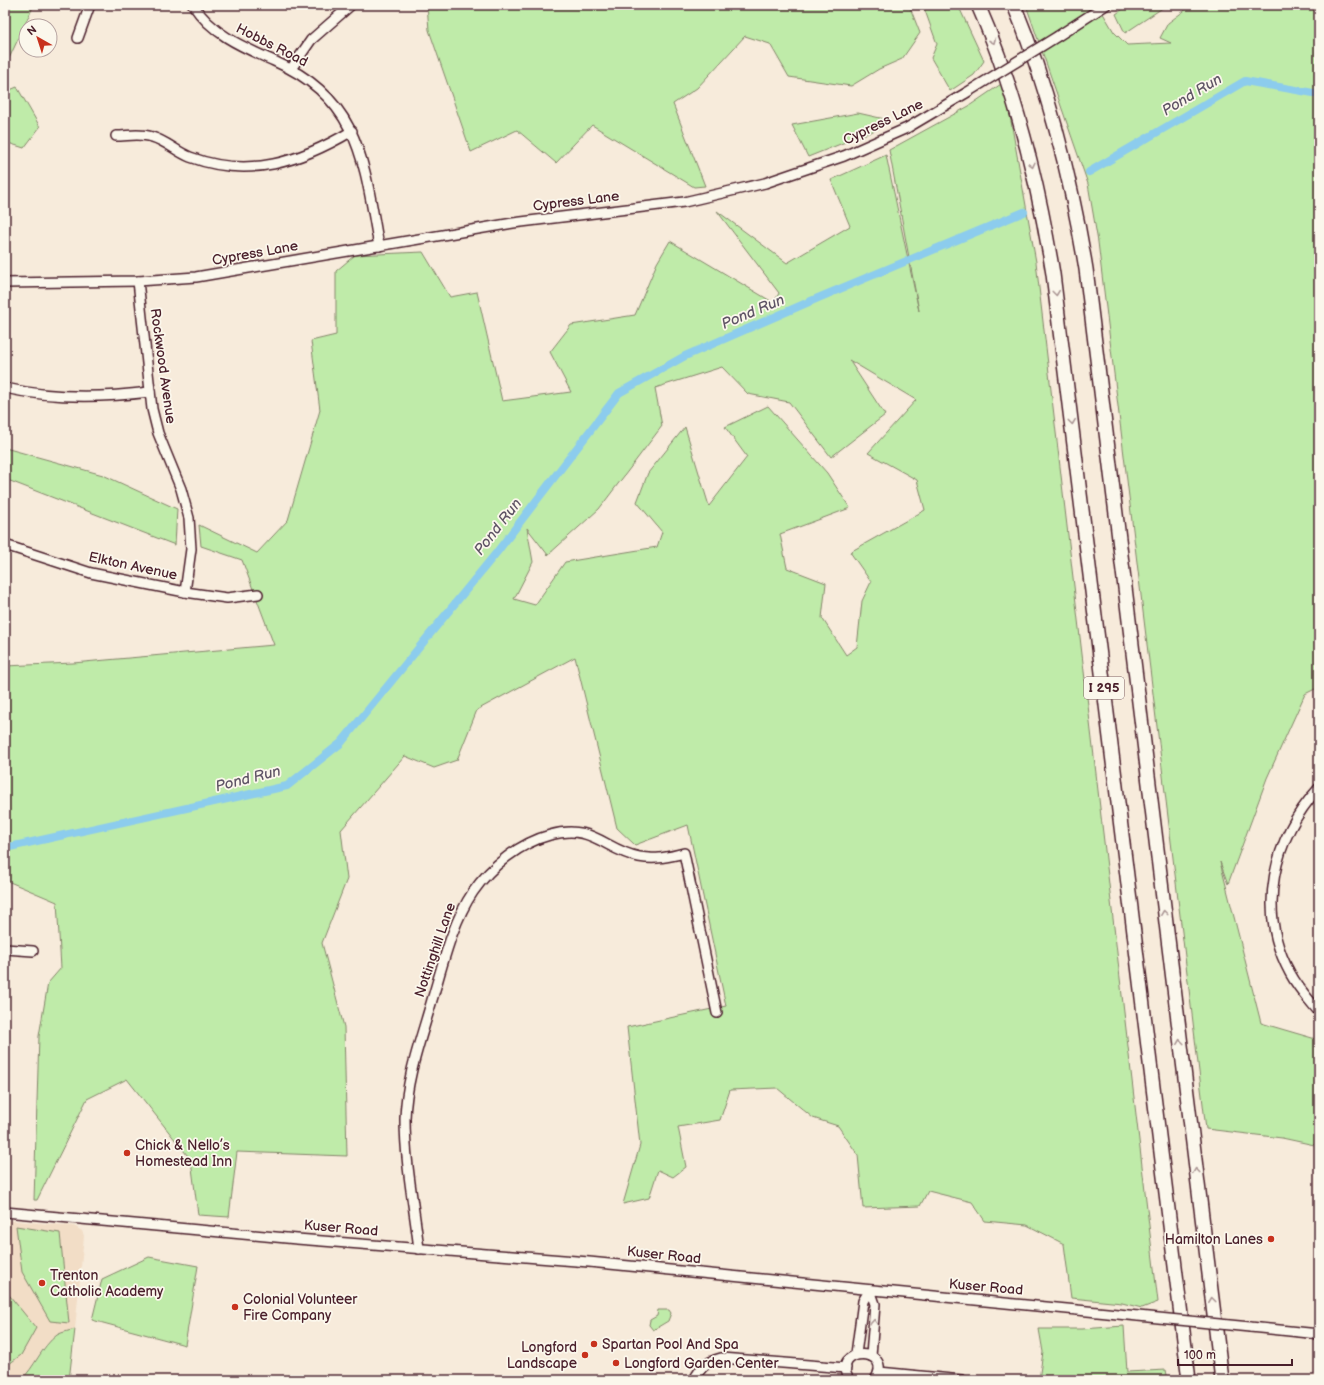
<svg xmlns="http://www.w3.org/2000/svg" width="1324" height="1385" viewBox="0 0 1324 1385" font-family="'Balsamiq Sans',sans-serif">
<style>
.built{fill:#f2ddc6}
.green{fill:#bfeba9;stroke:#84856a;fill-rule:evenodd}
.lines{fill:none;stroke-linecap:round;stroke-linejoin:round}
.canal{stroke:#8ccced;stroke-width:8}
.minor-casing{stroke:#4a1f2b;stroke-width:12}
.highway-casing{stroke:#4a1f2b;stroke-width:16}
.minor{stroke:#fbf7ec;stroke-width:9}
.highway{stroke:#fbf7ec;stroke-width:13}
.minor-bridge-casing{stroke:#4a1f2b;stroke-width:12;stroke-linecap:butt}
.minor-bridge{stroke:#fbf7ec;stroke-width:9}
.oneway{stroke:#ab9695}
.poi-dot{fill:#c8321e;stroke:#fbf7ec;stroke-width:1.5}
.labels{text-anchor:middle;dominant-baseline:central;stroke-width:3.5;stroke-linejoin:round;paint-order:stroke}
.shield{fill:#fbf7ec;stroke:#7f6065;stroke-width:1}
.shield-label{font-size:13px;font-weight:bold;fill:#4a1f2b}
.street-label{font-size:14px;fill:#4a1f2b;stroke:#fbf7ec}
.poi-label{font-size:14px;fill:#4a1f2b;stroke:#fbf7ec;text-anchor:start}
.water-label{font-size:15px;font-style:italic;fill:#5e5365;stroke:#fbf7ec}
</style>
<rect width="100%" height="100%" fill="#f7ebdb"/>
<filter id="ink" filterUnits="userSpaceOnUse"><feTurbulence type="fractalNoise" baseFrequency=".025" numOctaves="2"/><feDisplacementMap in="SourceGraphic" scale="8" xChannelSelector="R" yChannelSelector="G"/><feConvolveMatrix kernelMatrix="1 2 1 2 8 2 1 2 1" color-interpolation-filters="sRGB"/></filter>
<g filter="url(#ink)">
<!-- built -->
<path class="built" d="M5,1220l69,6 8,5 2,5 -9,93 -17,5 -13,12 -18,28 -6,6h-16z"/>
<!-- green -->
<g class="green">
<path d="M5,5h29l-29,62z"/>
<path d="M427,5h482l11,28 -18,26 -23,10 -28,17 -62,-9 -19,-33 -25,-8 -48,52 -24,16 32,82 -11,1 -102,-62 -36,38 -39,-33 -46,22 -42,-122z"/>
<path d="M923,5h35l26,56 -10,14 -24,16 -19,-33 6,-14z"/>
<path d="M1026,5h72l16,27 13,13 44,-2 -11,-5 8,-15 24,-18h127v682l-14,7 -38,84 -39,106 -8,-22 41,161 58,17v106l-37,-8 -76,-9 -108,-887 -10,-58z"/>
<path d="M1129,5h38l-42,28 -9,-19z"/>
<path d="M1004,82l32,180 122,1040 -16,6 -20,-5 -51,-5 -7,-54 -37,-19 -42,-4 -13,-19 -44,-11 -8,15 -57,2 -5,-53 -20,-29 -25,-8 -36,-30 -47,2 -10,30 -42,7 8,40 -13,10 -15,-7 -9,28 -26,6 17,-59 -13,-118 99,-21 -38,-181 -53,20 -18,-17 -42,-171 -98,53 -20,50 -23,8 -29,-12 -64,74 6,49 -25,64 22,84 3,129 -110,-4 -8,65 -31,-2 -7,-55 -64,-81 -40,20 -50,101h-3l5,-164 9,-53 13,-15 -4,-66 -52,-22v-214l68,-3 201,-18 -32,-85 -41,-14 -2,-21 58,28 31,-33 32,-110 -9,-69 25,-6v-64l19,-16 68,-3 27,45 27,-5 25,109 69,-9 -21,-40 21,-27 64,-10 22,-52 13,-22 104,62 5,-10 -62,-82 70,52 63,-37 -19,-46 55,-25 33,156 -30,-161 80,-44zM849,360l67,40 -48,53 49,27 8,30 -75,42 21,30 -9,19 -5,46 -11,8 -24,-37 4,-35 -39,-15 -7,-34 70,-26 -23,-35 -59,-67 -43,21 22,30 -38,49 -24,-79 -37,46 -11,29 25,30 -5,15 -92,15 -30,43 -21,-6 19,-37 -6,-34 21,27 51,-46 63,-83 -7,-38 67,-21 26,27 41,8 42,55 54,-42z"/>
<path d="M17,87l23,40 -16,21 -19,-6v-50z"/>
<path d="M858,113l31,7 -11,9 -70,28 -16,-32z"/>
<path d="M5,448l98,27 74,34 -2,36 -170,-66z"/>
<path d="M16,1226l44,7 9,90 -19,-2 -28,-49z"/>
<path d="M149,1257l49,9 -13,79 -93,-25 10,-41z"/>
<path d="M5,1290l31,38 -15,27 -16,12z"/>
<path d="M658,1310h11l2,3 -3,8 -15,9 -4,-5 1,-5 7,-4z"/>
<path d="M1124,1326l3,46 39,-2 2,10h-129l4,-28 -4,-23h43z"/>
<path d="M75,1329l-6,51h-48c14,-13 20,-33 36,-45 5,-3 12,-4 18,-6z"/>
</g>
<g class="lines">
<!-- canal -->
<g class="canal">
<path d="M1089,172l156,-91 74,13"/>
<path d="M5,848l282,-62 54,-43 156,-191 122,-159 66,-37 133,-58 206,-86"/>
</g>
<!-- minor casing -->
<g class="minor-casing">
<g id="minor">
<path d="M193,5c20,30 50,42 81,56 87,38 90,103 105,185"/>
<path d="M1058,36l48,-31"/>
<path d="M78,38l12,-33"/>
<path d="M291,69l20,-29 40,-35"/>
<path d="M116,136c12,0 25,-3 36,1 14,4 25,15 38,20 59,22 110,5 162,-26"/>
<path d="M138,281l14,128 6,24 23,56 8,29 2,31 -6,43"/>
<path d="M5,283l133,-2 58,-4 317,-54 171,-21 81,-19 79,-27 63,-28 59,-35"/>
<path d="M5,388c48,11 96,10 145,4"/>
<path d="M5,545l86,28 94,19 42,6 31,-4"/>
<path d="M1319,788c-46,50 -63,123 -29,185 8,15 19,27 29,39"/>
<path d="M5,949l28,2"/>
<path d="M5,1212l292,27 292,23 549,54"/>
<path d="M419,1249c-5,-43 -14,-87 -14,-130 1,-41 16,-80 27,-119 11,-36 20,-77 41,-108 18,-26 47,-49 77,-57 43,-12 54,15 89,22 16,3 30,0 45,-4l33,160"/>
<path d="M870,1290l5,14 -4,52"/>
<path d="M1250,1327l69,7"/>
<path d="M856,1354l7,-53 7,-11"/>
<path d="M879,1372l83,8"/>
<path d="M694,1380c7,-14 13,-18 27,-22l125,10"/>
<path d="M849,1380c-20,-34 47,-34 26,0"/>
</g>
</g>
<!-- highway casing -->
<g class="highway-casing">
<g id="highway">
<path d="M978,5c38,86 60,176 75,269l136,1106"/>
<path d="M1014,5c35,85 57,173 72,264l136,1111"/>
</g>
</g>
<!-- minor -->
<use href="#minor" class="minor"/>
<!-- highway -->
<use href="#highway" class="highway"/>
<!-- minor-bridge casing -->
<g class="minor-bridge-casing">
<g id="minor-bridge">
<path d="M966,93l92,-57"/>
<path d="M1138,1316l112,11"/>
</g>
</g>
<!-- minor-bridge -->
<use href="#minor-bridge" class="minor-bridge"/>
</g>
<!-- one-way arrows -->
<defs><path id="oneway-chevron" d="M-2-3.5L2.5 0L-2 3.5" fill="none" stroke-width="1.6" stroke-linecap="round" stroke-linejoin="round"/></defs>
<g class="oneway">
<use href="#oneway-chevron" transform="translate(993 41) rotate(68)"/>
<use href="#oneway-chevron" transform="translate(1032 165) rotate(77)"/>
<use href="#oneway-chevron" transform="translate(1056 293) rotate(83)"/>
<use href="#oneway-chevron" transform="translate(1072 422) rotate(83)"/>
<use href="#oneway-chevron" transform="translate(1164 913) rotate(-97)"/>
<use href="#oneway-chevron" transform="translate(1180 1042) rotate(-97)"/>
<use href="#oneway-chevron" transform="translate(1196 1171) rotate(-97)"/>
<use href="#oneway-chevron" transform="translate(1212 1300) rotate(-97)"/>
<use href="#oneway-chevron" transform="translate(874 1322) rotate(-85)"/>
</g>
</g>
<!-- markers -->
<g class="poi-dot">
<circle cx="127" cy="1153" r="4"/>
<circle cx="1271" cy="1239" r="4"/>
<circle cx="42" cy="1283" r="4"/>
<circle cx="235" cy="1307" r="4"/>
<circle cx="594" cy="1344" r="4"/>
<circle cx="585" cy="1355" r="4"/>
<circle cx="616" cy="1363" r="4"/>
</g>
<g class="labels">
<!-- shield labels -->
<rect class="shield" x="1084" y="677" width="40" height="22" rx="3"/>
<g class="shield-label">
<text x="1104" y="688">I 295</text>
</g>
<!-- street labels -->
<g class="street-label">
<text transform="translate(272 45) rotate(27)">Hobbs Road</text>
<text transform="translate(883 122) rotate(-26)">Cypress Lane</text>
<text transform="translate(576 201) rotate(-7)">Cypress Lane</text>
<text transform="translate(255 253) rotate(-10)">Cypress Lane</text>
<text transform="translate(163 366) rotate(82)">Rockwood Avenue</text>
<text transform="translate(133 566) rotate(12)">Elkton Avenue</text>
<text transform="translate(435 950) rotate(-71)">Nottinghill Lane</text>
<text transform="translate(341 1228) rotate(5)">Kuser Road</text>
<text transform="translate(664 1255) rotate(6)">Kuser Road</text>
<text transform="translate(986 1287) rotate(5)">Kuser Road</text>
</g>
<!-- poi labels -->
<g class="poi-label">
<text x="135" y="1145">Chick &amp; Nello’s<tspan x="135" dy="16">Homestead Inn</tspan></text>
<text x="1263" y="1239" text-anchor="end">Hamilton Lanes</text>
<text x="50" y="1275">Trenton<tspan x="50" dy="16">Catholic Academy</tspan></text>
<text x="243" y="1299">Colonial Volunteer<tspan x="243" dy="16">Fire Company</tspan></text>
<text x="602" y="1344">Spartan Pool And Spa</text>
<text x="577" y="1347" text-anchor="end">Longford<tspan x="577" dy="16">Landscape</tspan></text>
<text x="624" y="1363">Longford Garden Center</text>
</g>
<!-- water labels -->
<g class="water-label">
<text transform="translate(1192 95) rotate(-31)">Pond Run</text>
<text transform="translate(753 312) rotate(-23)">Pond Run</text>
<text transform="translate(498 527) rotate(-52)">Pond Run</text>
<text transform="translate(248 779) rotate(-14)">Pond Run</text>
</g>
</g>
<!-- margin -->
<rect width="1324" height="1385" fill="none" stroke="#fbf7ec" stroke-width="20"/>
<rect x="10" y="10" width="1304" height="1365" fill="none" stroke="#4a1f2b" stroke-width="1.5" filter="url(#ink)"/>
<!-- north arrow -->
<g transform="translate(38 38) rotate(321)"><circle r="19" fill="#fbf7ec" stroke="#b4a19f"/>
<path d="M0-3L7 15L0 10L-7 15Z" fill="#c8321e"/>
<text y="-6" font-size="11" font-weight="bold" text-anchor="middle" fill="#4a1f2b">N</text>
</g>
<!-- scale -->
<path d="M1178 1359v6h114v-6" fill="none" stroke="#4a1f2b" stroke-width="2"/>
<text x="1184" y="1359" font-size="12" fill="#4a1f2b" stroke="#fbf7ec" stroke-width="3" paint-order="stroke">100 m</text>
</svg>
